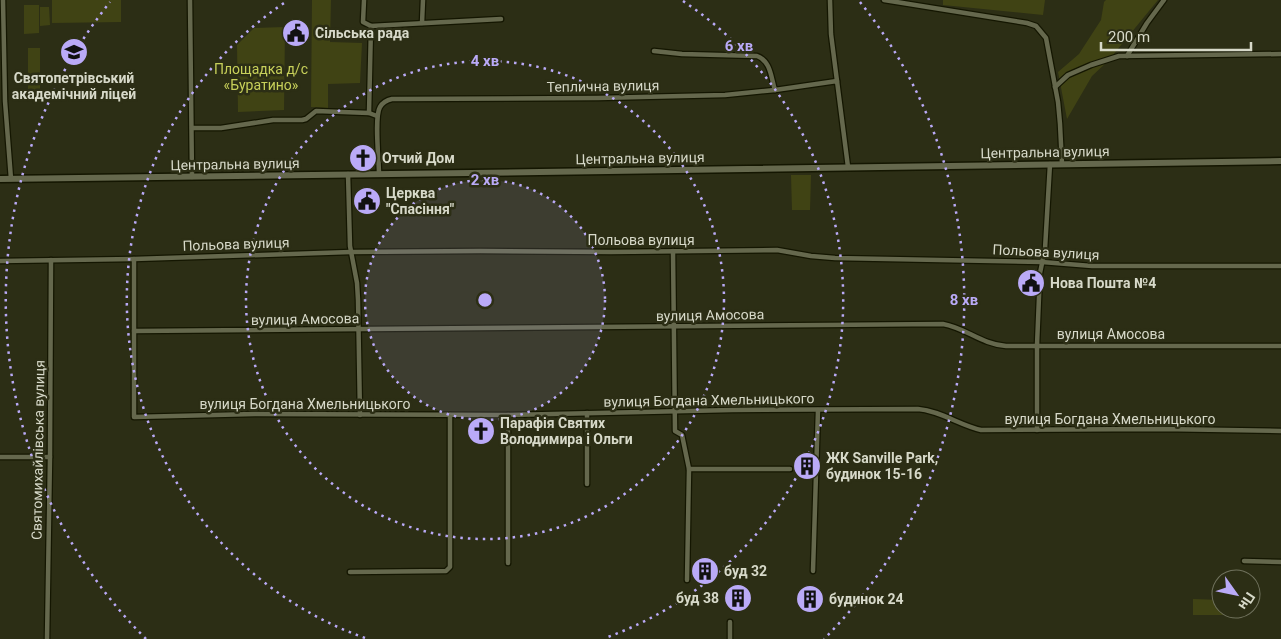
<svg xmlns="http://www.w3.org/2000/svg" width="1281" height="639" viewBox="0 0 1281 639" font-family="Roboto,sans-serif">
<style>
.green{fill:#404314}
.lines{fill:none;stroke-linecap:round;stroke-linejoin:round}
.street-casing{stroke:#141601;stroke-width:7}
.secondary-casing{stroke:#141601;stroke-width:9}
.street{stroke:#65684d;stroke-width:4.5}
.secondary{stroke:#65684d;stroke-width:6}
.ring{fill:none;stroke:#baaaf7;stroke-width:2.5;stroke-dasharray:2.5 5}
.labels{text-anchor:middle;dominant-baseline:central;stroke-width:5;stroke-linejoin:round;paint-order:stroke}
.poi-label{font-size:14px;font-weight:bold;fill:#d7d9c9;stroke:#2c2e15;text-anchor:start}
.park-label{font-size:14px;fill:#c7d05a;stroke:#2c2e15}
.street-label{font-size:14px;fill:#d7d9c9;stroke:#2c2e15}
.centre{fill:#baaaf7;stroke:#2c2e15;stroke-width:2.5}
.ring-label{font-size:15px;text-anchor:middle;font-weight:bold;fill:#baaaf7;stroke:#2c2e15;stroke-width:5;stroke-linejoin:round;paint-order:stroke}
</style>
<rect width="100%" height="100%" fill="#2c2e15"/>
<!-- green -->
<g class="green">
<path d="M52,0h69v22l-69,1z"/>
<path d="M312,0h19l-1,42 32,1 -2,40 -32,1v24l-17,-1z"/>
<path d="M943,0h102l-2,15 -100,-10z"/>
<path d="M1106,0h52l-50,61 -16,15 -25,43 -9,-47 21,-18 22,-34 3,-18z"/>
<path d="M24,5h15v28l-15,1z"/>
<path d="M40,7h9l1,18 -10,1z"/>
<path d="M285,27l-1,83 -46,2 -1,-67 17,-17z"/>
<path d="M28,48h12v50l-12,1z"/>
<path d="M791,175h20l-1,35h-18z"/>
<path d="M1193,599l28,1v9h2v6h-30z"/>
</g>
<g class="lines">
<!-- street casing -->
<g class="street-casing">
<g id="street">
<path d="M3,0l2,101 6,78"/>
<path d="M190,0l2,177"/>
<path d="M364,0l-1,22 8,4"/>
<path d="M830,0l1,34 6,47"/>
<path d="M884,0l143,23 9,3 10,12 12,64 2,22 2,40"/>
<path d="M422,23l1,-23"/>
<path d="M654,51l28,3 75,2c14,5 14,22 18,34"/>
<path d="M1127,56l20,-33 17,-23"/>
<path d="M1055,87l13,-12 23,-10 28,-9 162,-2"/>
<path d="M369,113l2,-87 130,-7"/>
<path d="M192,128h29l52,-8h29l4,-1 10,-8 53,2 8,3"/>
<path d="M348,174l2,72 7,37 1,17 2,115"/>
<path d="M379,174c0,-14 -5,-57 1,-67 3,-5 7,-7 12,-8l206,-1 127,-3 50,-5 62,-9 11,86"/>
<path d="M673,251l2,180 7,4 7,34h101"/>
<path d="M134,259v158l121,-3 253,1 224,-5 186,-1c23,2 41,16 63,21l181,-1 119,2"/>
<path d="M0,261l134,-2 217,-7 129,-1 131,1 166,-2 34,6 24,2 207,4 50,4h189"/>
<path d="M134,331l809,-7c23,4 38,20 63,22h275"/>
<path d="M508,415v148"/>
<path d="M1037,430v-85l3,-72 5,-24 5,-85"/>
<path d="M0,457h50"/>
<path d="M587,484v-71"/>
<path d="M1244,561l37,1"/>
<path d="M813,571l5,-161"/>
<path d="M350,572l96,-1 4,-4v-152"/>
<path d="M687,580l2,-111"/>
<path d="M47,639l3,-182 1,-197"/>
<path d="M730,639v-17"/>
</g>
</g>
<!-- secondary casing -->
<g class="secondary-casing">
<path id="secondary" d="M0,179l540,-7 741,-11"/>
</g>
<!-- street -->
<use href="#street" class="street"/>
<!-- secondary -->
<use href="#secondary" class="secondary"/>
</g>
<!-- distance rings -->
<circle cx="485" cy="300" r="120" fill="#baaaf7" fill-opacity=".12"/>
<g class="ring">
<circle cx="485" cy="300" r="120"/>
<circle cx="485" cy="300" r="239"/>
<path d="M365 638A359 359 0 0 1 287 1M683 1A359 359 0 0 1 605 638"/>
<path d="M146 639A479 479 0 0 1 110 2M860 2A479 479 0 0 1 824 639"/>
</g>
<!-- icons -->
<defs>
<g id="civic-disc" transform="scale(1.4375)"><circle r="9.5" fill="#baaaf7" stroke="#2c2e15"/><path d="M-.6-6.5H3V-4.5H.6V-3L4-1V1h2V6H-6V1h2V-1L-.6-3ZM-1.2 2.5V6h2.4V2.5Z" fill="#111"/></g>
<g id="school-disc" transform="scale(1.4375)"><circle r="9.5" fill="#baaaf7" stroke="#2c2e15"/><path d="M0-5L7-2L0 1L-7-2ZM-4 1L0 2.5L4 1V4Q0 6-4 4Z" fill="#111"/></g>
<g id="church-disc" transform="scale(1.4375)"><circle r="9.5" fill="#baaaf7" stroke="#2c2e15"/><path d="M-1.2-6h2.4v3.5h3.3v2.4h-3.3V6h-2.4V-.1h-3.3v-2.4h3.3Z" fill="#111"/></g>
<g id="building-disc" transform="scale(1.4375)"><circle r="9.5" fill="#baaaf7" stroke="#2c2e15"/><path d="M-4-6H4V6H1V3H-1V6H-4ZM-2.5-4.3h1.7v1.8h-1.7ZM.8-4.3h1.7v1.8H.8ZM-2.5-1h1.7V.8h-1.7ZM.8-1h1.7V.8H.8Z" fill="#111"/></g>
</defs>
<g fill-rule="evenodd">
<use href="#civic-disc" x="296" y="33"/>
<use href="#school-disc" x="74" y="52"/>
<use href="#church-disc" x="363" y="158"/>
<use href="#civic-disc" x="367" y="201"/>
<use href="#civic-disc" x="1031" y="283"/>
<use href="#church-disc" x="481" y="431"/>
<use href="#building-disc" x="807" y="466"/>
<use href="#building-disc" x="705" y="571"/>
<use href="#building-disc" x="738" y="598"/>
<use href="#building-disc" x="810" y="599"/>
</g>
<g class="labels">
<!-- poi labels -->
<g class="poi-label">
<text x="315" y="33">Сільська рада</text>
<text x="74" y="78" text-anchor="middle">Святопетрівський<tspan x="74" dy="16">академічний ліцей</tspan></text>
<text x="382" y="158">Отчий Дом</text>
<text x="386" y="193">Церква<tspan x="386" dy="16">"Спасіння"</tspan></text>
<text x="1050" y="283">Нова Пошта №4</text>
<text x="500" y="423">Парафія Святих<tspan x="500" dy="16">Володимира і Ольги</tspan></text>
<text x="826" y="458">ЖК Sanville Park,<tspan x="826" dy="16">будинок 15-16</tspan></text>
<text x="724" y="571">буд 32</text>
<text x="719" y="598" text-anchor="end">буд 38</text>
<text x="829" y="599">будинок 24</text>
</g>
<!-- park labels -->
<g class="park-label">
<text x="261" y="69">Площадка д/с<tspan x="261" dy="16">«Буратино»</tspan></text>
</g>
<!-- street labels -->
<g class="street-label">
<text transform="translate(603 86) rotate(-1)">Теплична вулиця</text>
<text transform="translate(1045 152) rotate(-1)">Центральна вулиця</text>
<text transform="translate(640 158) rotate(-1)">Центральна вулиця</text>
<text transform="translate(235 164) rotate(-1)">Центральна вулиця</text>
<text x="641" y="240">Польова вулиця</text>
<text transform="translate(236 244) rotate(-2)">Польова вулиця</text>
<text transform="translate(1046 252) rotate(3)">Польова вулиця</text>
<text transform="translate(710 315) rotate(-1)">вулиця Амосова</text>
<text transform="translate(305 319) rotate(-1)">вулиця Амосова</text>
<text x="1111" y="334">вулиця Амосова</text>
<text transform="translate(709 400) rotate(-1)">вулиця Богдана Хмельницького</text>
<text x="305" y="404">вулиця Богдана Хмельницького</text>
<text x="1110" y="419">вулиця Богдана Хмельницького</text>
<text transform="translate(38 450) rotate(-89)">Святомихайлівська вулиця</text>
</g>
</g>
<circle cx="485" cy="300" r="8" class="centre"/>
<g class="ring-label">
<text x="739" y="51">6 хв</text>
<text x="485" y="66">4 хв</text>
<text x="485" y="185">2 хв</text>
<text x="964" y="305">8 хв</text>
</g>
<!-- north arrow -->
<g transform="translate(1236 594) rotate(123)"><circle r="24" fill="#2c2e15" stroke="#70725d"/>
<path d="M0-4L9 19L0 12L-9 19Z" fill="#baaaf7"/>
<text y="-8" font-size="14" font-weight="bold" text-anchor="middle" fill="#d7d9c9">Пн</text>
</g>
<!-- scale -->
<path d="M1101 42v8h150v-8" fill="none" stroke="#d7d9c9" stroke-width="2.5"/>
<text x="1108" y="42" font-size="15" fill="#d7d9c9" stroke="#2c2e15" stroke-width="4" paint-order="stroke">200 m</text>
</svg>
